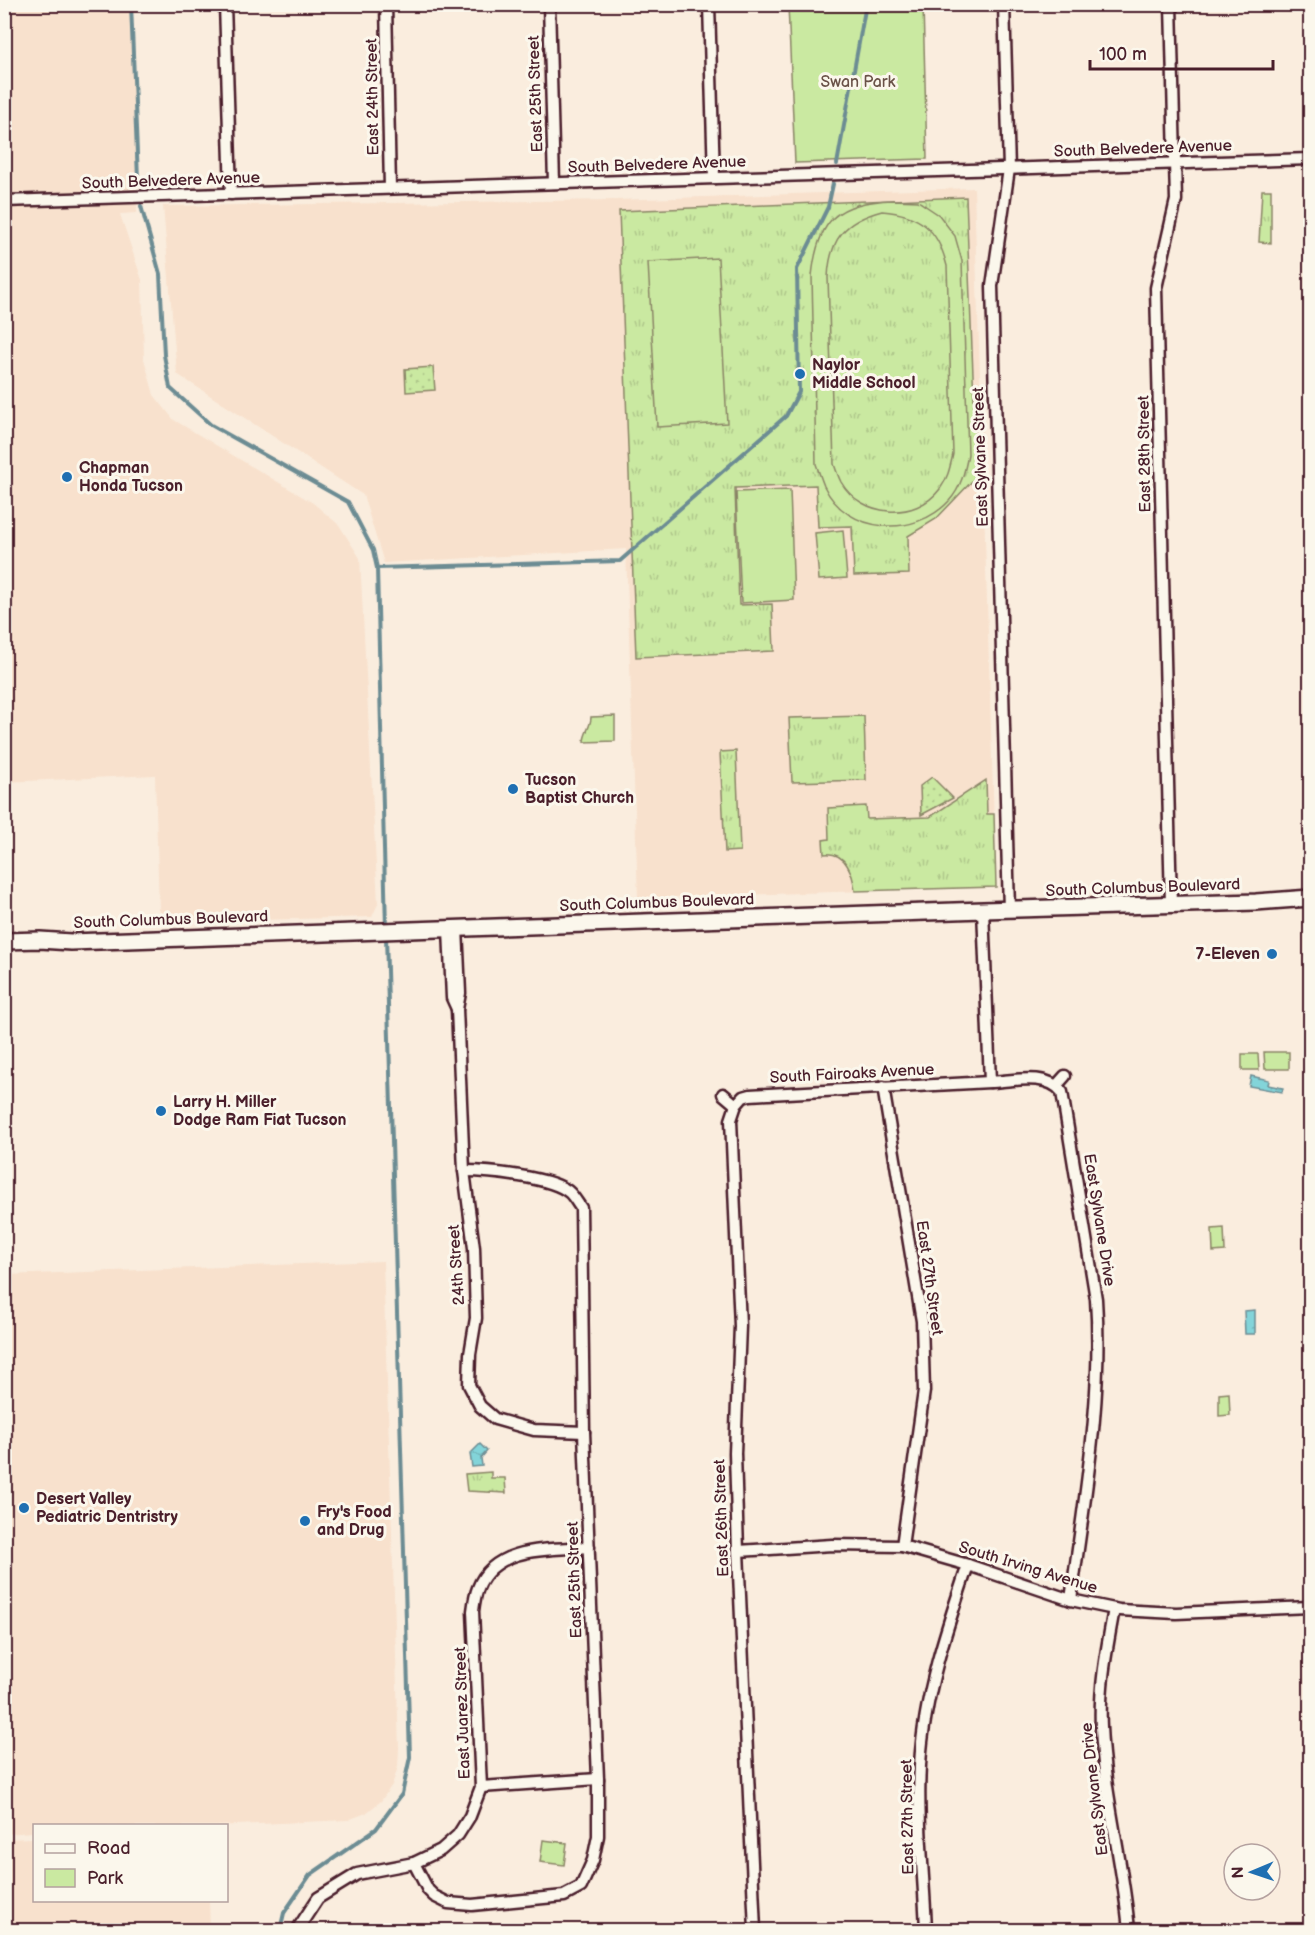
<svg xmlns="http://www.w3.org/2000/svg" width="1315" height="1935" viewBox="0 0 1315 1935" font-family="'Balsamiq Sans',sans-serif">
<style>
.built{fill:#f8e1cd}
.grass{fill:url(#grass-tufts);stroke:#8a8466;stroke-width:1.5}
.park{fill:#cae9a1;stroke:#8a8466;stroke-width:1.5;fill-rule:evenodd}
.garden{fill:url(#garden-dots);stroke:#8a8466;stroke-width:1.5}
.water{fill:url(#water-ripples);stroke:#6c8c93;stroke-width:1.5}
.lines{fill:none;stroke-linecap:round;stroke-linejoin:round}
.stream{stroke:#6c8c93;stroke-width:4}
.street-casing{stroke:#4a1f2b;stroke-width:15}
.secondary-casing{stroke:#4a1f2b;stroke-width:20}
.street{stroke:#fbf7ec;stroke-width:10}
.secondary{stroke:#fbf7ec;stroke-width:15}
.poi-dot{fill:#1f6fb2;stroke:#fbf7ec;stroke-width:2}
.labels{text-anchor:middle;dominant-baseline:central;stroke-width:6;stroke-linejoin:round;paint-order:stroke}
.park-label{font-size:16px;fill:#6a5248;stroke:#fbf7ec}
.street-label{font-size:16px;fill:#4a1f2b;stroke:#fbf7ec}
.poi-label{font-size:16px;font-weight:bold;fill:#4a1f2b;stroke:#fbf7ec;text-anchor:start}
</style>
<defs>
<pattern id="grass-tufts" width="24" height="20" patternUnits="userSpaceOnUse" patternTransform="scale(1.5)"><rect width="24" height="20" fill="#cae9a1"/><path d="M3 7l-1-3M5 7V3M7 7l1-3M15 17l-1-3M17 17v-4M19 17l1-3" fill="none" stroke="#afc78b"/></pattern>
<pattern id="garden-dots" width="8" height="8" patternUnits="userSpaceOnUse" patternTransform="scale(1.5)"><rect width="8" height="8" fill="#cae9a1"/><path d="M2 2h.1M6 6h.1" fill="none" stroke="#afc78b" stroke-width="1.8" stroke-linecap="round"/></pattern>
<pattern id="water-ripples" width="26" height="14" patternUnits="userSpaceOnUse" patternTransform="scale(1.5)"><rect width="26" height="14" fill="#83d4d9"/><path d="M2 4q2-2 4 0t4 0M15 11q2-2 4 0t4 0" fill="none" stroke="#73b6ba"/></pattern>
</defs>
<rect width="100%" height="100%" fill="#faedde"/>
<filter id="ink" filterUnits="userSpaceOnUse"><feTurbulence type="fractalNoise" baseFrequency=".0167" numOctaves="2"/><feDisplacementMap in="SourceGraphic" scale="12" xChannelSelector="R" yChannelSelector="G"/><feConvolveMatrix kernelMatrix="1 2 1 2 8 2 1 2 1" color-interpolation-filters="sRGB"/></filter>
<g filter="url(#ink)">
<!-- built -->
<g class="built">
<path d="M4,5h129l4,208 -17,1 22,66 2,79 10,36 20,25 139,83 26,22 21,33 18,346 -6,13 -198,5 -7,-2 -8,-10 -4,-135 -150,7z"/>
<path d="M974,188l22,699 -358,11 -12,-349 -242,14 -21,-68 -186,-121 -14,-168 452,-6z"/>
<path d="M383,1261l16,487 -1,19 -6,18 -11,16 -15,12 -18,7 -133,6h-181v6l-29,2v-559z"/>
<path d="M34,1838v62l175,1 1,29h-205v-91z"/>
</g>
<!-- grass -->
<g class="grass">
<path d="M1262,190h9v53l-12,-1z"/>
<path d="M966,197l11,279 -41,43 -28,17 1,38 -55,2 -2,-50 -34,1 -2,-42 -81,3 4,117 33,-1 2,47 -138,6 -17,-446z"/>
<path d="M864,716l2,64 -74,2 -3,-64z"/>
<path d="M736,751l4,100 -15,1 -5,-100z"/>
<path d="M986,780l1,34h7l2,73 -141,4c-2,-17 -9,-40 -31,-37l-1,-14 6,-1 -1,-31 38,-2 1,13 63,-2z"/>
<path d="M491,1472v6h14l1,15 -39,-2 -2,-17z"/>
</g>
<!-- park -->
<g class="park">
<path d="M788,5h135l4,154 -132,4z"/>
<path d="M893,200l25,1 21,14 16,21 7,25 6,193c-3,17 -7,34 -19,47 -34,37 -102,34 -125,-15 -3,-7 -5,-14 -8,-22l-4,-188c6,-57 25,-74 81,-76zM882,211c38,3 56,18 65,55l6,188c-3,13 -5,24 -13,35 -25,33 -79,28 -99,-7 -3,-6 -5,-12 -7,-18l-6,-187c2,-38 16,-56 54,-66z"/>
<path d="M718,258l9,165 -70,4 -9,-165z"/>
<path d="M790,490l4,110 -53,3 -5,-111z"/>
<path d="M843,530l4,48 -28,2 -4,-47z"/>
<path d="M615,716v25l-31,1c0,-9 7,-15 7,-25z"/>
<path d="M1264,1052h25v17h-24z"/>
<path d="M1242,1054h16l1,16h-17z"/>
<path d="M1224,1228l1,23 -12,1 -1,-23z"/>
<path d="M1229,1393l1,22 -11,1v-22z"/>
<path d="M543,1840l24,3 -3,22 -24,-3z"/>
</g>
<!-- garden -->
<g class="garden">
<path d="M433,367l2,23 -29,2 -1,-23z"/>
<path d="M932,777l21,21 -32,17 -1,-29z"/>
</g>
<!-- water -->
<g class="water">
<path d="M1251,1076l18,4 -1,5 15,3 -1,4 -33,-6z"/>
<path d="M1255,1310v24h-10l-1,-23z"/>
<path d="M480,1444l7,7 -6,7 1,8 -10,1 -2,-13z"/>
</g>
<g class="lines">
<!-- stream -->
<g class="stream">
<path d="M131,4l7,175"/>
<path d="M837,164l29,-160"/>
<path d="M141,206l19,68 4,81 6,33 41,37 137,77 25,48 4,18"/>
<path d="M386,928l-9,-360 243,-7 166,-145 13,-24 -2,-123 31,-62 5,-23"/>
<path d="M280,1930l4,-17 26,-38 66,-46 26,-35 8,-37 -24,-821"/>
</g>
<!-- street casing -->
<g class="street-casing">
<g id="street">
<path d="M225,4l6,190"/>
<path d="M386,4l4,184"/>
<path d="M549,4l5,179"/>
<path d="M709,4l5,174"/>
<path d="M1004,4l5,165 -17,117 17,624"/>
<path d="M1171,4l5,196 -20,88 15,617"/>
<path d="M4,201l1306,-42"/>
<path d="M983,910l7,172c23,-1 57,-10 72,10l34,207c7,101 -12,201 -25,301"/>
<path d="M457,928l3,65 -3,16 7,162 10,77 2,70 -6,36 -1,31 11,21 15,13 39,11 50,2"/>
<path d="M449,929l3,69 5,11"/>
<path d="M1057,1085l8,-9"/>
<path d="M883,1087l39,234 2,70 -22,155"/>
<path d="M723,1094l13,11 7,-8 7,-2 240,-13"/>
<path d="M736,1105l-5,15 9,206 -5,127 3,98 17,379"/>
<path d="M738,1551l94,-6 70,1 66,19 103,35 48,10 57,3 134,-6"/>
<path d="M1114,1609c-7,39 -15,78 -13,118 3,68 22,135 28,203"/>
<path d="M481,1787l117,-8"/>
<path d="M414,1863l14,27 6,6 14,7 24,2 92,-9 17,-9 12,-27 5,-24v-57l-14,-347 -3,-224c-3,-4 -7,-11 -11,-15 -16,-16 -83,-22 -106,-22"/>
<path d="M297,1930l21,-32 39,-24 57,-11 27,-13 17,-15 12,-19 11,-29 -8,-176c1,-8 2,-16 5,-23 17,-43 73,-38 111,-41"/>
<path d="M926,1930c-2,-54 -9,-110 -6,-165 4,-70 26,-135 48,-200"/>
</g>
</g>
<!-- secondary casing -->
<g class="secondary-casing">
<path id="secondary" d="M4,941l36,-1 31,2 912,-32 273,-8 54,-4"/>
</g>
<!-- street -->
<use href="#street" class="street"/>
<!-- secondary -->
<use href="#secondary" class="secondary"/>
</g>
</g>
<!-- markers -->
<g class="poi-dot">
<circle cx="800" cy="374" r="6"/>
<circle cx="67" cy="477" r="6"/>
<circle cx="513" cy="789" r="6"/>
<circle cx="1272" cy="954" r="6"/>
<circle cx="161" cy="1111" r="6"/>
<circle cx="24" cy="1508" r="6"/>
<circle cx="305" cy="1521" r="6"/>
</g>
<g class="labels">
<!-- park labels -->
<g class="park-label">
<text x="858" y="82">Swan Park</text>
</g>
<!-- street labels -->
<g class="street-label">
<text transform="translate(536 94) rotate(-92)">East 25th Street</text>
<text transform="translate(373 97) rotate(-91)">East 24th Street</text>
<text transform="translate(1143 149) rotate(-2)">South Belvedere Avenue</text>
<text transform="translate(657 165) rotate(-2)">South Belvedere Avenue</text>
<text transform="translate(171 181) rotate(-2)">South Belvedere Avenue</text>
<text transform="translate(1145 454) rotate(-91)">East 28th Street</text>
<text transform="translate(981 457) rotate(-92)">East Sylvane Street</text>
<text transform="translate(1143 888) rotate(-2)">South Columbus Boulevard</text>
<text transform="translate(657 903) rotate(-2)">South Columbus Boulevard</text>
<text transform="translate(171 920) rotate(-2)">South Columbus Boulevard</text>
<text transform="translate(852 1074) rotate(-3)">South Fairoaks Avenue</text>
<text transform="translate(1099 1220) rotate(81)">East Sylvane Drive</text>
<text transform="translate(457 1265) rotate(-94)">24th Street</text>
<text transform="translate(929 1278) rotate(82)">East 27th Street</text>
<text transform="translate(722 1518) rotate(-92)">East 26th Street</text>
<text transform="translate(1028 1568) rotate(17)">South Irving Avenue</text>
<text transform="translate(575 1580) rotate(-92)">East 25th Street</text>
<text transform="translate(463 1713) rotate(-92)">East Juarez Street</text>
<text transform="translate(1095 1789) rotate(-97)">East Sylvane Drive</text>
<text transform="translate(908 1817) rotate(-91)">East 27th Street</text>
</g>
<!-- poi labels -->
<g class="poi-label">
<text x="812" y="365">Naylor<tspan x="812" dy="18">Middle School</tspan></text>
<text x="79" y="468">Chapman<tspan x="79" dy="18">Honda Tucson</tspan></text>
<text x="525" y="780">Tucson<tspan x="525" dy="18">Baptist Church</tspan></text>
<text x="1260" y="954" text-anchor="end">7-Eleven</text>
<text x="173" y="1102">Larry H. Miller<tspan x="173" dy="18">Dodge Ram Fiat Tucson</tspan></text>
<text x="36" y="1499">Desert Valley<tspan x="36" dy="18">Pediatric Dentristry</tspan></text>
<text x="317" y="1512">Fry's Food<tspan x="317" dy="18">and Drug</tspan></text>
</g>
</g>
<!-- margin -->
<rect width="1315" height="1935" fill="none" stroke="#fbf7ec" stroke-width="24"/>
<rect x="12" y="12" width="1291" height="1911" fill="none" stroke="#4a1f2b" stroke-width="2" filter="url(#ink)"/>
<!-- legend -->
<rect x="33" y="1824" width="195" height="78" fill="#fbf7ec" stroke="#b4a19f" stroke-width="1.5"/>
<rect x="45" y="1844" width="30" height="9" fill="#fbf7ec" stroke="#b4a19f" stroke-width="1.5"/>
<text x="87" y="1854" font-size="18" fill="#4a1f2b">Road</text>
<rect x="45" y="1869" width="30" height="18" fill="#cae9a1" stroke="#b4a19f" stroke-width="1.5"/>
<text x="87" y="1884" font-size="18" fill="#4a1f2b">Park</text>
<!-- north arrow -->
<g transform="translate(1252 1872) rotate(268)"><circle r="28" fill="#fbf7ec" stroke="#b4a19f" stroke-width="1.5"/>
<path d="M0-4.5L10 22L0 15L-10 22Z" fill="#1f6fb2"/>
<text y="-9" font-size="16" font-weight="bold" text-anchor="middle" fill="#4a1f2b">N</text>
</g>
<!-- scale -->
<path d="M1090 60v9h183v-9" fill="none" stroke="#4a1f2b" stroke-width="3"/>
<text x="1099" y="60" font-size="18" fill="#4a1f2b" stroke="#fbf7ec" stroke-width="4.5" paint-order="stroke">100 m</text>
</svg>
